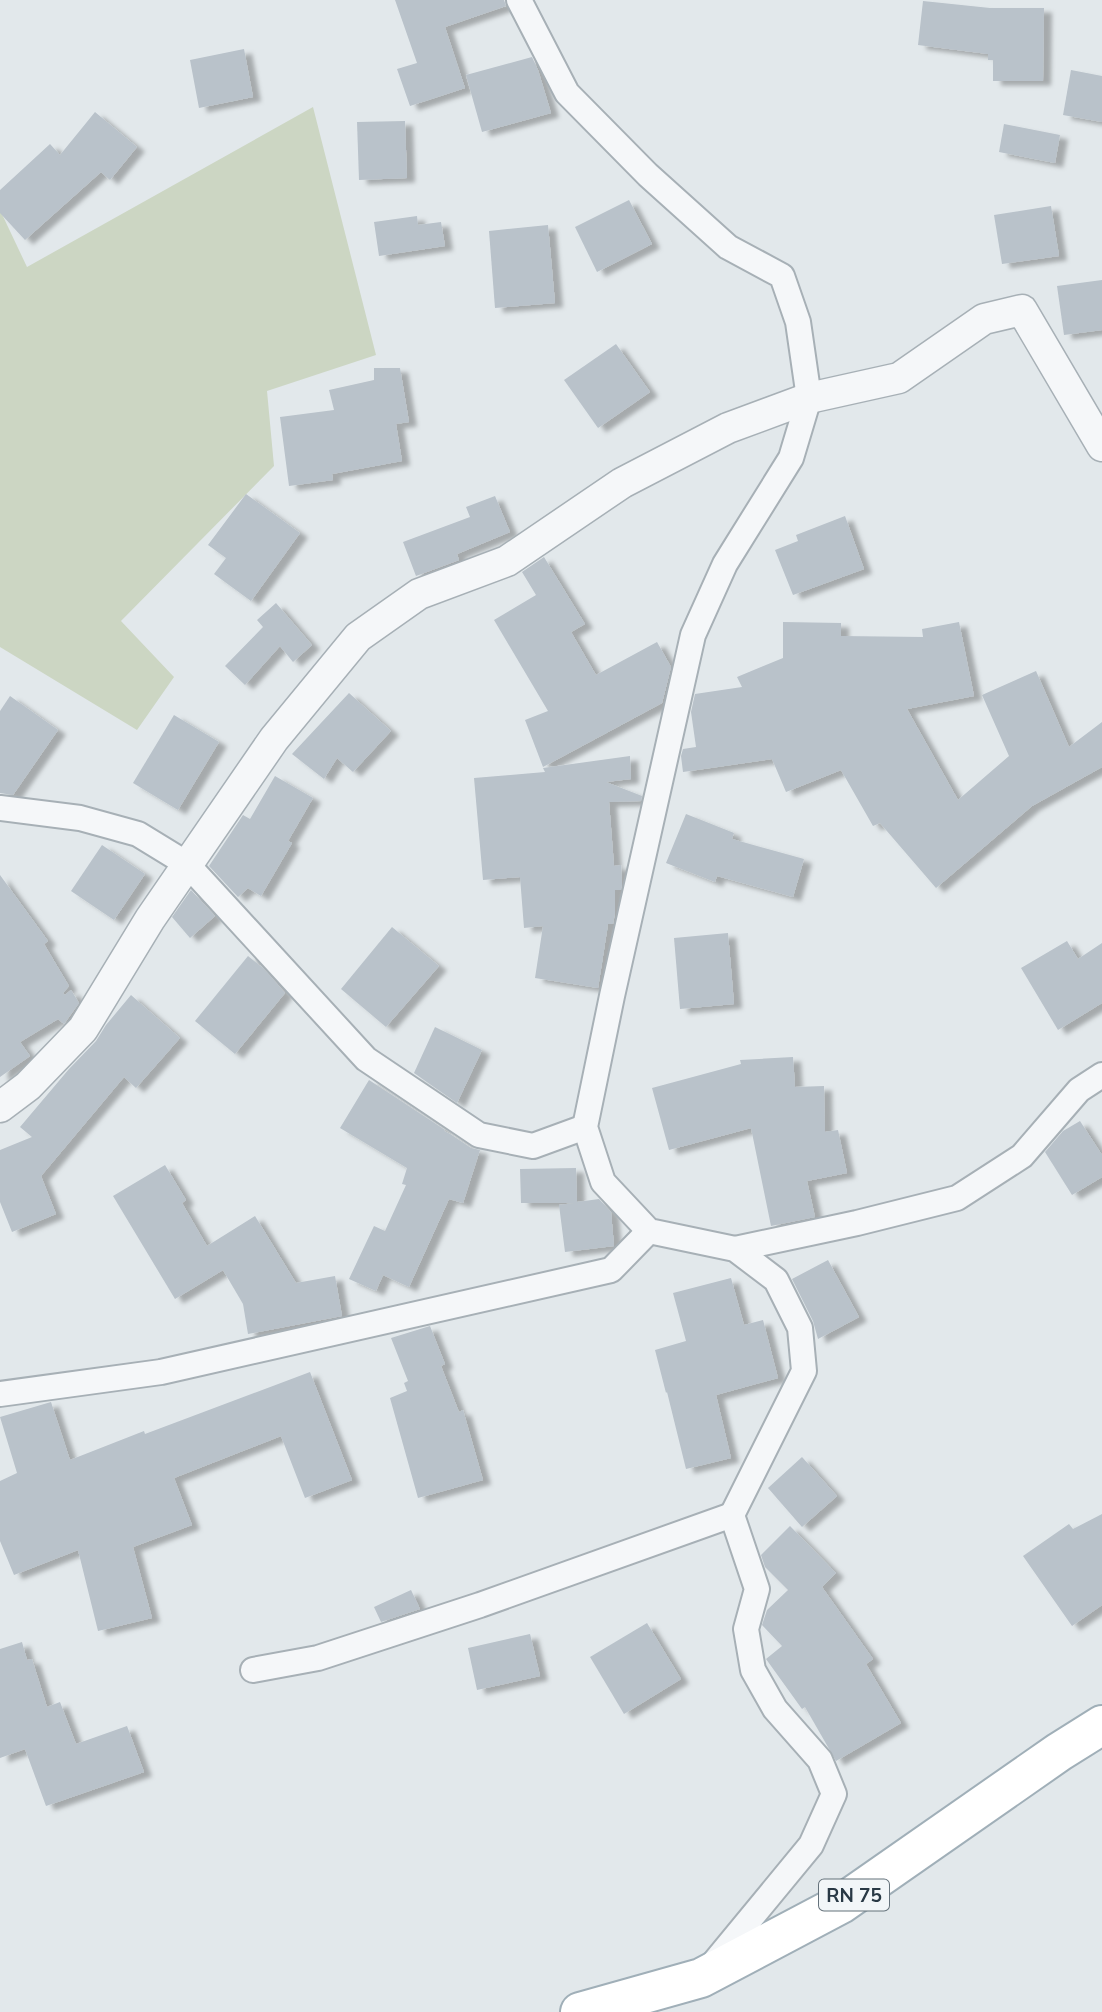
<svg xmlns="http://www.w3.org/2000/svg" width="1102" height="2012" viewBox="0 0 1102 2012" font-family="Mulish,sans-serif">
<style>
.green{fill:#ccd6c3}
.building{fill:#b9c2ca;filter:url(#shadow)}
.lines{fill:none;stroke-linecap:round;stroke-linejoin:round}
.minor-casing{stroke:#a7b0b6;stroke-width:28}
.tertiary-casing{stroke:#a7b0b6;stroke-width:33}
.primary-casing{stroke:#a0afb8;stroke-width:42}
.minor{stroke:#f5f7f9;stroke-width:24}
.tertiary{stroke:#f5f7f9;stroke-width:30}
.primary{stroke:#fff;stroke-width:38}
.labels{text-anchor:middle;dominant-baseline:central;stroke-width:5;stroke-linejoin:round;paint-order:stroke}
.shield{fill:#f2f6f8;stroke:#65727b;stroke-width:2}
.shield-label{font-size:19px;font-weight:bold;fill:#293945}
</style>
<defs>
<filter id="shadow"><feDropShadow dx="8" dy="4.5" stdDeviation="2" flood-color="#0004"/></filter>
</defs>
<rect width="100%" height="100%" fill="#e2e8eb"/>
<!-- green -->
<path class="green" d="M313,107l63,248 -109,36 7,75 -153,155 53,56 -37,53 -137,-83v-437l27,57z"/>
<!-- building -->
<g class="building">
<path d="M395,0h109l2,6 -61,21 20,61 -55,18 -13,-37 20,-6z"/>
<path d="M923,1l67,7h54l-1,73h-50v-21h-5v-6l-70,-9z"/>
<path d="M244,49l9,48 -54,11 -9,-48z"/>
<path d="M532,57l6,13 13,43 -69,19 -16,-57z"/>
<path d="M1071,70l31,6v46l-39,-7z"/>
<path d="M95,112l42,35 -27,33 -9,-8 -76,68 -25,-27v-23l50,-46 10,11z"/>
<path d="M405,121l2,57 -48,2 -2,-58z"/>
<path d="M1004,124l56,11 -5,28 -56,-11z"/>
<path d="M629,200l23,44 -55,28 -22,-45z"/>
<path d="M1051,206l8,50 -57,8 -8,-49z"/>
<path d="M417,216l1,9 23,-3 4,24 -66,10 -5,-34z"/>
<path d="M548,225l7,78 -60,5 -6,-77z"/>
<path d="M1102,280v50l-38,5 -7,-49z"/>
<path d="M616,344l34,48 -52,36 -34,-48z"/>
<path d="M374,368h26l9,54 -13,2 6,37 -70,13 1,6 -44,6 -9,-69 54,-7 -5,-20 45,-10z"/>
<path d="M246,494l54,39 -49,68 -37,-27 12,-16 -18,-13z"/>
<path d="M495,496l15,36 -53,22 2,6 -43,16 -13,-34 67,-25 -4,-10z"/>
<path d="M845,516l19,53 -71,26 -18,-45 23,-9 -2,-6z"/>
<path d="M544,557l41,67 -14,8 25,43 61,-33 14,25 -9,36 -119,64 -18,-47 23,-9 -54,-91 42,-25 -14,-23z"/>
<path d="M276,603l36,42 -19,17 -13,-16 -35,39 -20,-19 38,-39 -6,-7z"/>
<path d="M783,622l58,1v13l82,1 -1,-8 37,-7 15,74 -67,13 51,91 51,-44 -27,-61 54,-24 33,76 33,-25v45l-70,39 -96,82 -56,-65 -7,3 -32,-56 -55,22 -14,-33 -89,13 -2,-16 2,-7 13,-2 -5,-35 4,-18 47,-7 -5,-10 46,-19z"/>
<path d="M349,693l42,38 -38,41 -16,-14 -13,21 -32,-25z"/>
<path d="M10,696l48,34 -45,65 -13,-2v-82z"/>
<path d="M174,715l45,27 -41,68 -45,-27z"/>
<path d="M630,756l1,23 -25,3 36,14 -1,5 -32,1 5,64 7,-1 1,19 -1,6h-6v23l-2,11h-5l-10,64 -63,-10 8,-52 -19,2 -4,-51 -37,3 -9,-102 71,-6 -2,-4z"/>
<path d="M275,776l38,22 -25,43 4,2 -31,53 -13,-8 -10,9 -29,-31 34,-51 7,4z"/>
<path d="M686,814l48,19 -2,6 72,20 -11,38 -76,-21 -2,6 -49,-19z"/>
<path d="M102,845l43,29 -31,46 -43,-29z"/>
<path d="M0,875l48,66 -4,3 25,42 -6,7 2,2 6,-5 8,13 -15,21 -6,-5 -38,23 10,14 -30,21z"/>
<path d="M191,890l24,26 -25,22 -18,-21z"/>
<path d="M392,927l47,39 -53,61 -45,-38z"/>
<path d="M728,933l6,71 -54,5 -6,-71z"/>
<path d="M1067,941l11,18 24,-16v60l-44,27 -37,-62z"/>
<path d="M248,956l16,13 21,24 -50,61 -40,-33z"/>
<path d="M131,995l49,43 -44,50 -12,-11 -83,99 15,38 -44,18 -12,-30v-52l32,-13 -12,-10 49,-58 27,-28 10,-16z"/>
<path d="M435,1027l47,23 -25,53 -43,-30z"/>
<path d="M793,1057l2,30 29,-1 1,46 13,-2 9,43 -40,8 8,36 -44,9 -20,-98 -82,22 -17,-62 89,-24 -1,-4z"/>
<path d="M369,1080l76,50 -1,1 6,3 21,14 9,2 -17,53 -14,-4 -40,88 -26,-12 -7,16 -27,-12 25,-53 11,5 21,-46 -4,-1 5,-16 -67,-40z"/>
<path d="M1080,1121l22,34v22l-30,18 -27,-43 18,-21z"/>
<path d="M165,1165l21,35 -4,3 25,43 48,-30 41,67 39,-7 7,40 -94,18 -5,-30 -20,-34 -48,29 -62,-103z"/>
<path d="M576,1168l1,34 22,-3 12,13 3,34 -49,6 -6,-47 15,-2h-53l-1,-34z"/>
<path d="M828,1260l31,57 -41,22 -5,-18 -21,-42z"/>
<path d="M731,1278l13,47 19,-5 15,58 -62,17 15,63 -45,11 -19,-77 -1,1 -11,-43 31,-9 -13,-48z"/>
<path d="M430,1326l15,38 -4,2 18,46 4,-2 20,70 -65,18 -28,-100 17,-7 -3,-8 4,-2 -17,-43z"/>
<path d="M310,1372l42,108 -47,18 -24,-62 -107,42 18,47 -59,22 19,71 -54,13 -20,-81 -64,25 -14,-34v-60l17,-8 -17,-56 51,-15 19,58 74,-29 1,3z"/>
<path d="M802,1457l35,39 -35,31 -34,-39z"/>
<path d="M1102,1514v91l-30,21 -49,-70 46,-32 4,5z"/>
<path d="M790,1526l46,47 -14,14 51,72 -7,5 35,59 -65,38 -31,-54 -3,2 -36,-50 16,-13 -20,-21 5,-15 21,-20 -23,-23 -4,-12z"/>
<path d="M411,1590l9,19 -39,13 -7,-15z"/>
<path d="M647,1623l34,56 -57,35 -34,-57z"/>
<path d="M530,1634l10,42 -63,14 -9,-42z"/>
<path d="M22,1642l5,18 5,-1 15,48 13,-5 16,42 51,-18 17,46 -98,34 -21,-57 -25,9v-109z"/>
</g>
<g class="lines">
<!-- minor casing -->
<g class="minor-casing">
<g id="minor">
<path d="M519,0l48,93 81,82 80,72 54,29 16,46 11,76 -18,60 -66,106 -32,71 -81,361 -27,131 18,55 46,49 86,18 41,31 24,48 4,43 -72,144 25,74 -11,40 7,41 22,39 45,51 14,34 -23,51 -98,119"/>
<path d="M0,808l80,10 58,16 49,30 179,195 113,76 54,11 52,-19"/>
<path d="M735,1249l122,-26 100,-25 65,-42 57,-66 23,-15"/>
<path d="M0,1394l161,-22 450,-102 38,-39"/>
<path d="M253,1670l65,-12 162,-53 252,-90"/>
</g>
</g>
<!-- tertiary casing -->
<g class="tertiary-casing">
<path id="tertiary" d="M0,1107l28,-21 55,-57 67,-110 124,-180 84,-102 61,-43 88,-33 115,-78 106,-55 81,-30 90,-20 85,-59 38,-9 80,136"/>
</g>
<!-- primary casing -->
<g class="primary-casing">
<path id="primary" d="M580,2012l121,-34 140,-74 218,-152 43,-27"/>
</g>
<!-- minor -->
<use href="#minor" class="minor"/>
<!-- tertiary -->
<use href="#tertiary" class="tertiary"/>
<!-- primary -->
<use href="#primary" class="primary"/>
</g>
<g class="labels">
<!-- shield labels -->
<rect class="shield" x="819" y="1879.5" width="70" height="31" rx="5"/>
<g class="shield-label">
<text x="854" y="1895">RN 75</text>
</g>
</g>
</svg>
